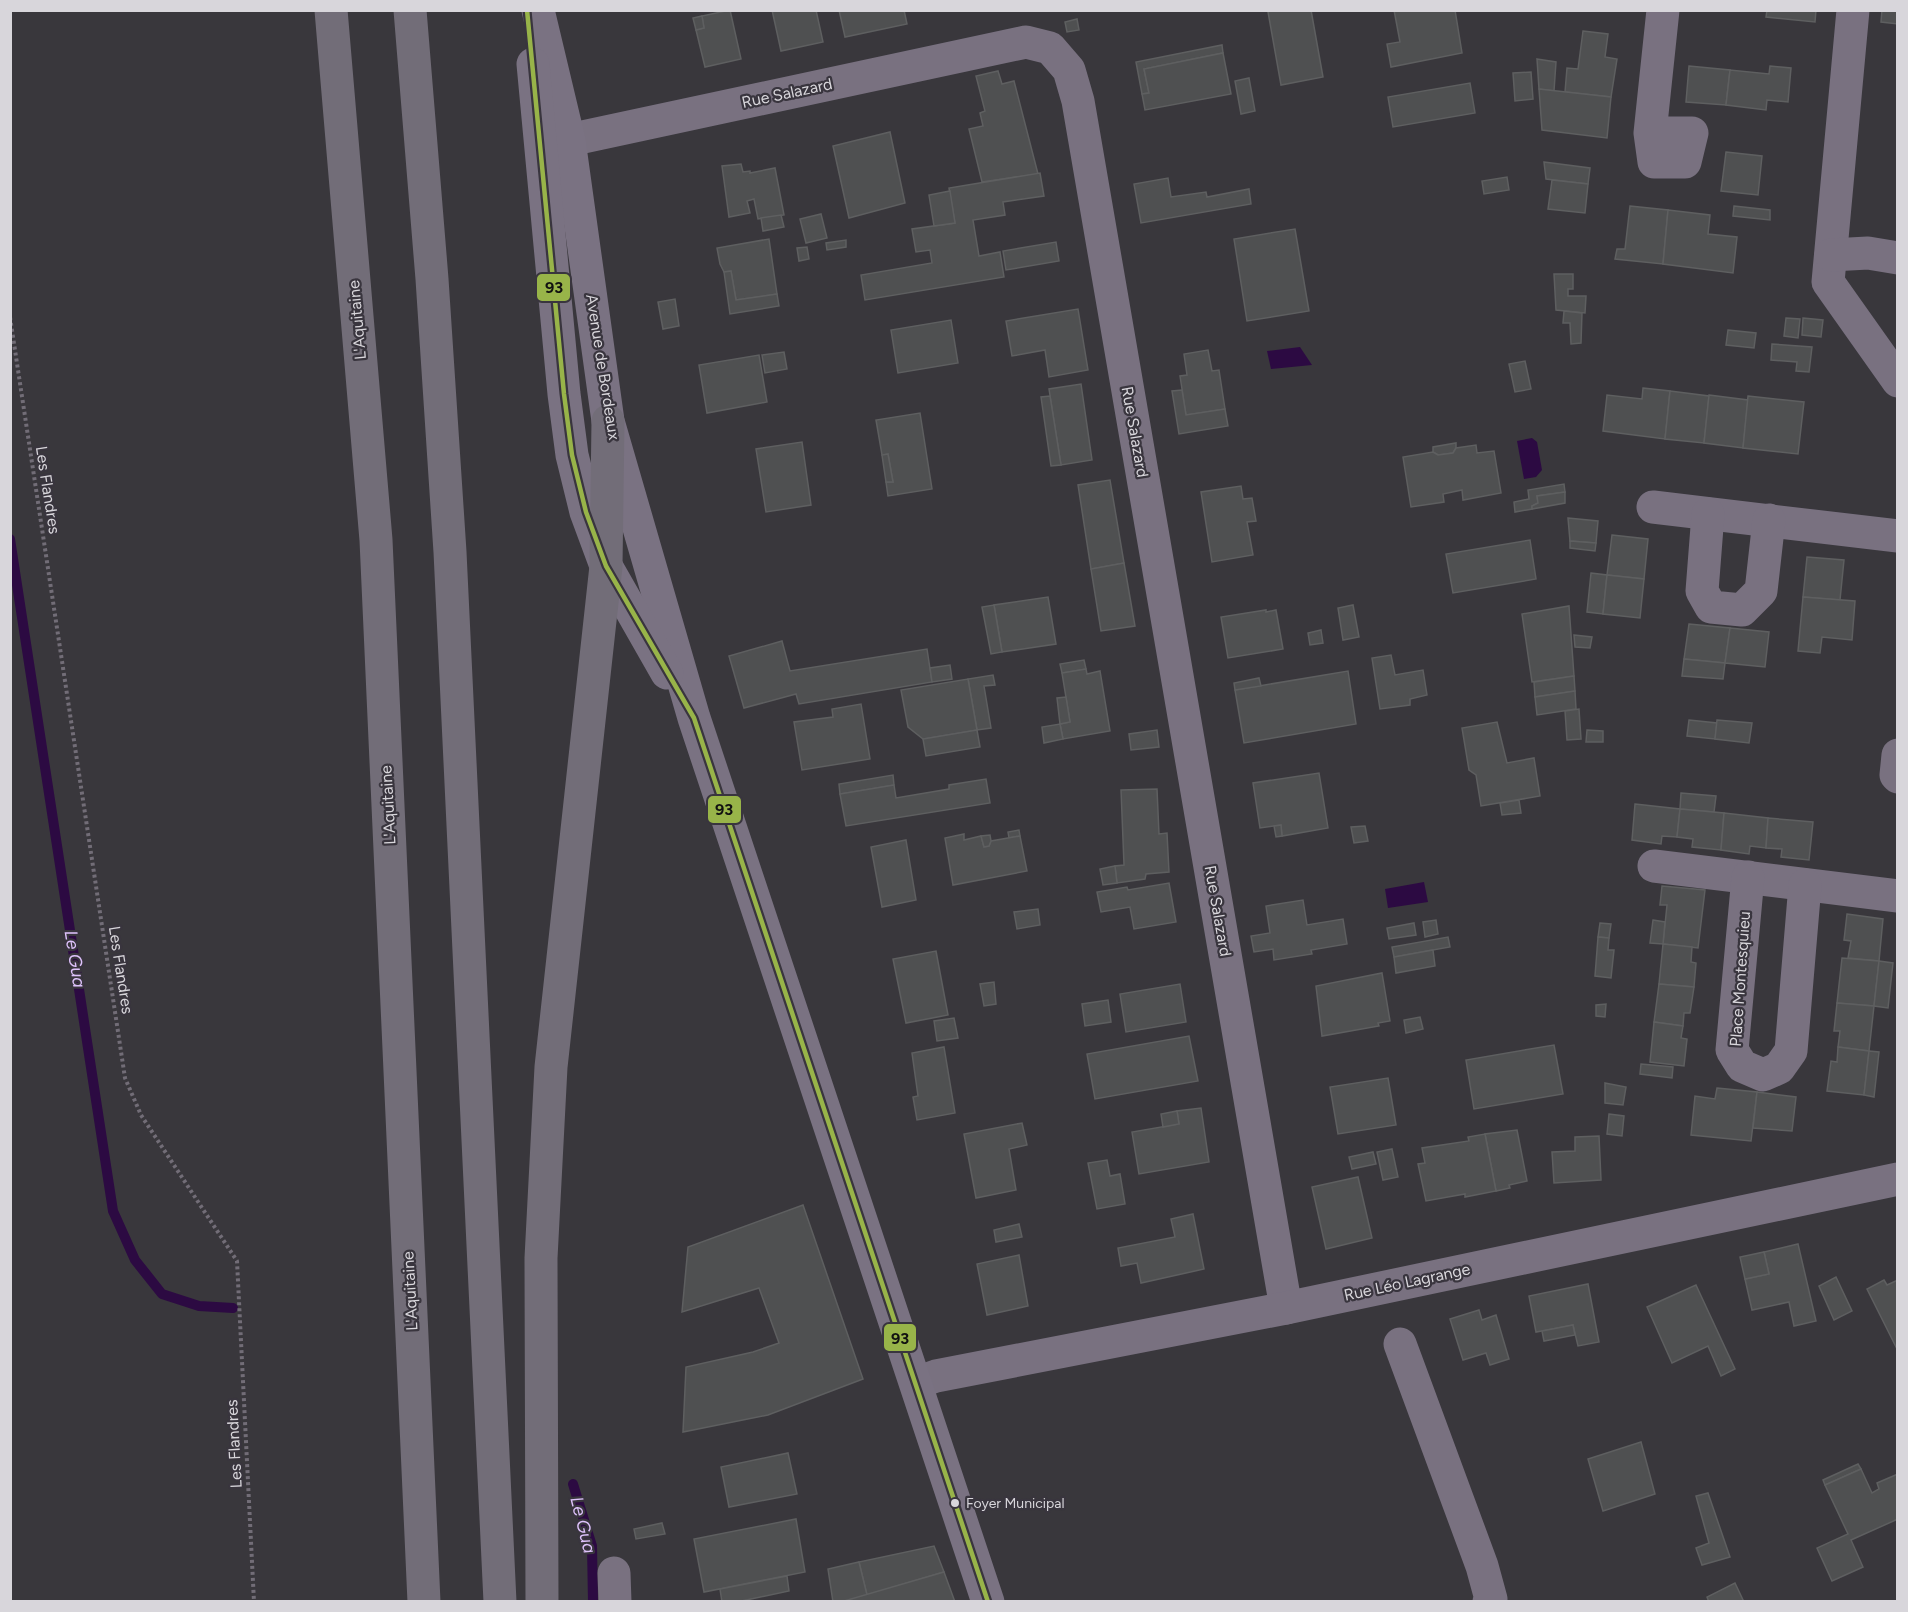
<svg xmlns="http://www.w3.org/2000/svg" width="1908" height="1612" viewBox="0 0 1908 1612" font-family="Figtree,sans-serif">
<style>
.water{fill:#2c0a42}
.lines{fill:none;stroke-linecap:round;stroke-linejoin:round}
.stream{stroke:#2c0a42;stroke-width:10}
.building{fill:#4f5051;stroke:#5e5f60;stroke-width:1.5}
.path{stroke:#726d77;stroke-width:4;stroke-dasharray:3 3;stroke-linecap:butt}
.minor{stroke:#797180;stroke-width:33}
.major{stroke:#7a7282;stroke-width:33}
.highway{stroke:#726d78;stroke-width:33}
.bus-1-casing{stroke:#39353e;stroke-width:9}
.bus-1{stroke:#98b449;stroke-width:4.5}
.bus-dot{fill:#d8d6db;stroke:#39353e;stroke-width:2}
.labels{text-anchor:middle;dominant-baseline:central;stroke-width:4.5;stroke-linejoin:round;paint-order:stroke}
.bus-label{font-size:14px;fill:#d8d6db;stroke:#39353e;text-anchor:start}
.street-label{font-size:16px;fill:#d8d6db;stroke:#39353e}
.water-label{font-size:18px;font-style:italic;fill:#dec2fb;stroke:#39353e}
.line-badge{stroke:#39353e;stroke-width:2}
.pale-badge-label{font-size:16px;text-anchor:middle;font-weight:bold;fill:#111}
</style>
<rect width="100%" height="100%" fill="#39373c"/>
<!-- water -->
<g class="water">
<path d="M1300,347l12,18 -41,4 -4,-18z"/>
<path d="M1532,438l5,4 5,28 -6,7 -12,2 -7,-38z"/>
<path d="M1424,882l4,20 -40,6 -3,-19z"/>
</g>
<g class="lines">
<!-- stream -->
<g class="stream">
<path d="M10,539l103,672 22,49 27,34 37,12 34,2"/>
<path d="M573,1484l19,62 1,56"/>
</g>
</g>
<!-- building -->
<g class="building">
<path d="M730,10l11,49 -36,8 -9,-37 8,-2 -2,-12z"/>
<path d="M772,10h44l7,32 -42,9z"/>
<path d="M839,10h65l3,14 -62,13z"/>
<path d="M1311,10l12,67 -42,8 -13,-73 4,-2z"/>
<path d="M1394,10h61l7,43 -71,14 -4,-23 13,-2z"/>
<path d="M1767,10h49l-1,12 -49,-5z"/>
<path d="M1882,10h16v14l-17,-2z"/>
<path d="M702,16l2,12 -8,2 -3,-12z"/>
<path d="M1077,19l2,11 -12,2 -2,-10z"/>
<path d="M1583,31l25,3 -3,23 12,2 -6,38 -46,-5 2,-24 11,1z"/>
<path d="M1222,45l1,8 -79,16 5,24 -7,1 -6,-32z"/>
<path d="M1223,53l8,41 -86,16 -3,-16 7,-1 -5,-24z"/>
<path d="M1537,59l19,3 -2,29 -15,-2z"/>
<path d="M1689,66l41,4 -4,35 -40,-3z"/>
<path d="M1770,66l21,2 -3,34 -21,-2 -1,10 -40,-5 4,-35 39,4z"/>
<path d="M998,71l4,13 12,-3 24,93 -56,8 -13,-53 14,-3 -3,-13 5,-2 -9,-35z"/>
<path d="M1531,72l2,27 -18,2 -2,-28z"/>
<path d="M1249,78l6,33 -14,3 -6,-33z"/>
<path d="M1470,83l5,30 -82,14 -5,-30z"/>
<path d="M1539,89l72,8 -4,41 -65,-8z"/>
<path d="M890,132l15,71 -56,15 -16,-72z"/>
<path d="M1726,152l36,4 -4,39 -37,-4z"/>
<path d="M1544,162l46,6 -2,16 -42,-5z"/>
<path d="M741,164l2,8 7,-1v2l25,-5 9,47 -26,4 -4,-20 -7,2 3,12 -21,4 -7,-51z"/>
<path d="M1040,173l4,23 -41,6 2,13 -32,5 6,36 21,-4 4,25 -139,23 -4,-25 71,-12 -2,-13 -14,2 -4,-23 43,-6 -6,-35z"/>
<path d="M1507,177l2,13 -25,4 -2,-13z"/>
<path d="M1168,178l3,19 35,-5 1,5 42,-8 2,15 -110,19 -7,-39z"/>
<path d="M1552,180l36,4 -3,29 -37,-4z"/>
<path d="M950,191l5,32 -21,3 -5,-31z"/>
<path d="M1630,206l38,4 -5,54 -48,-5 2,-10h8z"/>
<path d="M1734,206l36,4v10l-37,-4z"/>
<path d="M1668,210l42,5 -2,19 29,3 -4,36 -70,-9z"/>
<path d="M821,214l6,24 -21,5 -6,-24z"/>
<path d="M781,215l3,12 -21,4 -2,-13z"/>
<path d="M1295,229l14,82 -62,10 -13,-82z"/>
<path d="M769,239l8,55 -41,6 -5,-29 -7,1 -4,-8 -3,-16z"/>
<path d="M846,240v7l-19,3 -1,-7z"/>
<path d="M1056,242l3,19 -53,9 -3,-19z"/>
<path d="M807,247l2,12 -10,2 -2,-13z"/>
<path d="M731,271l5,29 41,-6 2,12 -49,8 -6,-42z"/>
<path d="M1554,274h19v15h-5v7h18l-1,17 -29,-3z"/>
<path d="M675,299l4,27 -16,3 -5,-27z"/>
<path d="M1078,309l10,61 -39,7 -4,-27 -33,6 -6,-35z"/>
<path d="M1564,311l18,2 -1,30 -10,1 -1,-21h-7z"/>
<path d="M1786,318l14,1 -2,19 -14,-2z"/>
<path d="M1803,318l20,2 -2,17 -19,-2z"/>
<path d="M951,320l7,43 -60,10 -7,-43z"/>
<path d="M1728,330l28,3 -2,15 -28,-3z"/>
<path d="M1772,344l40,3 -3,25 -13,-1 1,-9 -26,-2z"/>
<path d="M1208,350l4,21 7,-1 6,39 -39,6 -6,-39 7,-1 -3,-21z"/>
<path d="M784,352l3,17 -22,4 -3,-18z"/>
<path d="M759,355l8,47 -60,11 -8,-48z"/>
<path d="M1525,361l6,28 -16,3 -6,-28z"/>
<path d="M1081,384l11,76 -31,5 -12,-76z"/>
<path d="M1643,388l27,3 -5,48 -62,-8 4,-36 35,4z"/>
<path d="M1182,390l4,25 39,-6 3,17 -49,8 -7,-43z"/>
<path d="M1670,391l39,5 -5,47 -39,-4z"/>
<path d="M1709,395l39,5 -5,48 -39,-5z"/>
<path d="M1050,396l11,69 -10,1 -10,-69z"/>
<path d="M1748,396l56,6 -6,52 -55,-6z"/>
<path d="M920,413l12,76 -44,7 -2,-14h7l-5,-28 -6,1 -6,-35z"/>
<path d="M802,442l9,63 -45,7 -10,-63z"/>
<path d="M1456,443v5l-3,5 -15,2 -5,-3v-5z"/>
<path d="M1476,445l1,8 17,-2 7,42 -38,7 -1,-10 -19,4 1,8 -33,5 -8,-50 30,-5 5,3 15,-2 3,-5z"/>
<path d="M888,454l5,28h-7l-4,-27z"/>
<path d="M1110,480l14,83 -33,6 -13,-84z"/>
<path d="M1564,484l1,8 -28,4 1,7 -6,3v3l-17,3 -1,-10 15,-3 -1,-9z"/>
<path d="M1241,486l2,13 9,-1 4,23 -9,1 6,33 -41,7 -11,-70z"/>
<path d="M1565,492v11l-33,6v-3l6,-3 -1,-7z"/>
<path d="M1568,518l30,3 -2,22 -26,-2z"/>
<path d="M1612,535l36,4 -4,40 -37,-4z"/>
<path d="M1530,540l6,39 -83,14 -7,-39z"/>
<path d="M1570,541l26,2 -1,8 -25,-3z"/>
<path d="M1807,557l37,3 -4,40 -37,-3z"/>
<path d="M1124,563l11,63 -34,5 -10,-62z"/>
<path d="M1591,573l16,2 -4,39 -16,-2z"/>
<path d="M1607,575l37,4 -4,39 -37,-4z"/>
<path d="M1048,597l8,47 -54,8 -8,-47z"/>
<path d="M1803,597l52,4 -3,39 -30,-3 -2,16 -22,-2z"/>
<path d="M994,605l8,47 -11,2 -9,-47z"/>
<path d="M1353,605l6,32 -16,3 -5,-32z"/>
<path d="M1569,606l5,70 -42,6 -10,-68z"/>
<path d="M1266,610v2l10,-2 7,39 -55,9 -7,-41z"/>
<path d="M1689,624l41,4 -5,35 -41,-4z"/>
<path d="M1730,628l39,4 -4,35 -40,-4z"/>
<path d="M1321,630l2,13 -13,2 -2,-12z"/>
<path d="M1574,635l18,2 -2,11 -15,-1z"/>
<path d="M782,641l8,30 137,-22 5,33 -133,22 -3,-10 -52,14 -15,-52z"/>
<path d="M1391,655l4,20 28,-5 4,25 -17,4v6l-30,4 -8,-51z"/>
<path d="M1684,659l41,4 -2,16 -41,-3z"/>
<path d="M1084,660l2,9 -24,4 -2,-9z"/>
<path d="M950,665l2,14 -20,3 -2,-14z"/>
<path d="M1086,669l1,5 13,-3 10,60 -47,8 -3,-15 10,-2 -8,-49z"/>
<path d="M1348,671l8,53 -112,19 -9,-53z"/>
<path d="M993,675l2,10 -11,1 7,42 -14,2 -9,-51z"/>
<path d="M1574,676l1,15 -40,6 -1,-15z"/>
<path d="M1259,678l2,8 -26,4 -1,-7z"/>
<path d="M968,679l9,51 -54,9 -15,-12 -7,-37z"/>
<path d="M1575,691l1,18 -39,6 -2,-18z"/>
<path d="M1066,697l4,25 -10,2 -3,-26z"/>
<path d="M861,704l9,55 -68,11 -8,-48 39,-5 -1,-8z"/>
<path d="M1579,709l2,30 -14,1 -2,-29z"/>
<path d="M1689,720l28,3 -2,16 -28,-3z"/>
<path d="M1717,720l35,3 -3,20 -34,-4z"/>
<path d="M1497,722l10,41 27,-5 6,38 -59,10 -5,-31 -7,-5 -7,-42z"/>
<path d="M1060,724l3,15 -19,4 -2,-16z"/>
<path d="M977,730l3,17 -54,9 -3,-17z"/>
<path d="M1157,730l2,17 -28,3 -2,-16z"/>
<path d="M1587,730l16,1v11h-17z"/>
<path d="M1319,773l9,55 -46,8 -1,-11 -21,3 -7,-45z"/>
<path d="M893,775l1,10 -54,9 -1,-10z"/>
<path d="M986,779l4,24 -144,23 -6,-32 54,-9 2,13 53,-9v-4z"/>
<path d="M1157,789l2,45 8,-1 2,39 -23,2 -1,5 -28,4 -2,-17 9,-1 -3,-75z"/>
<path d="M1681,793l35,3 -2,16 -34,-3z"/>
<path d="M1519,800l2,13 -19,2 -2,-12z"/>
<path d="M1635,804l45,5 -3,28 -15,-1 -1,8 -29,-4z"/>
<path d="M1680,809l44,4 -3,37 -29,-3 1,-8 -16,-2z"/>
<path d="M1724,813l44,5 -2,30 -16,-2 -1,8 -28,-4z"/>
<path d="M1768,818l45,4 -4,38 -28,-3 1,-8 -16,-1z"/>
<path d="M1281,825l1,11 -6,1 -2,-11z"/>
<path d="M1365,826l3,15 -14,2 -3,-16z"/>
<path d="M1019,830l1,6 -11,2 -1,-6z"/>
<path d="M964,834v6l17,-4 3,11 5,-1 2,-5 29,-5 7,35 -74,14 -8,-47z"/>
<path d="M990,835l1,6 -2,5 -5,1 -3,-11z"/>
<path d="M906,840l10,60 -34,7 -11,-60z"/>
<path d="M1115,866l2,17 -14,2 -3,-16z"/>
<path d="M1169,883l7,39 -42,7 -4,-22 -29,5 -4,-20 30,-5 1,3z"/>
<path d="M1662,886l43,4 -7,58 -35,-4 4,-39h-7z"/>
<path d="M1303,900l4,25 36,-6 4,25 -36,6 1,4 -38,6 -1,-11 -19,3 -3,-16 19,-3 -4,-27z"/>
<path d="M1038,909l2,16 -23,4 -3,-17z"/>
<path d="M1847,914l36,5 -4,42 -31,-3 3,-17 -7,-1z"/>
<path d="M1436,920l2,14 -13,3 -2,-15z"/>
<path d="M1653,920l12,2 -2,22 -13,-1z"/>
<path d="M1414,923l2,12 -27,4 -2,-11z"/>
<path d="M1600,923l11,1 -2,14 -11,-1z"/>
<path d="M1448,937l2,10 -56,10 -2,-10z"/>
<path d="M1598,937l11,1 -1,12h6l-3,28 -16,-2z"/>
<path d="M1663,944l29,3 -1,15 5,1 -2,24 -35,-3z"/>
<path d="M1433,950l2,16 -39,7 -2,-16z"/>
<path d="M936,951l12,64 -42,8 -13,-64z"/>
<path d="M1842,958l37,3 -5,45 -37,-3z"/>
<path d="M1879,961l14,2 -5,45 -14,-2z"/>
<path d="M1382,973l8,48 -12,2 1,3 -57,10 -6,-50z"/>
<path d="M994,982l2,22 -12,2 -4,-22z"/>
<path d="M1180,984l6,38 -60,10 -6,-38z"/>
<path d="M1659,984l35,3 -4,26h-6l-1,13 -29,-4z"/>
<path d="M1108,1000l3,22 -26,4 -3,-22z"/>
<path d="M1837,1003l37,3 -5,45 -31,-4 2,-16h-6z"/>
<path d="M1606,1004l-1,13 -9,-1v-11z"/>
<path d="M1420,1017l3,12 -17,4 -2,-13z"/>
<path d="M954,1018l4,20 -21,3 -3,-20z"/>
<path d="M1654,1022l29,4 -2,12 6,1 -3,27 -34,-4z"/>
<path d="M1189,1036l9,45 -103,18 -8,-45z"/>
<path d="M1554,1045l9,49 -89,15 -8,-49z"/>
<path d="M944,1047l11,66 -38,7 -4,-23 5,-1 -6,-43z"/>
<path d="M1838,1047l31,4 -5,44 -37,-4 4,-30 6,1z"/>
<path d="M1869,1051l10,1 -5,45 -10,-2z"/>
<path d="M1641,1064l32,3 -1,11 -32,-4z"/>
<path d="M1388,1078l8,47 -58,9 -8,-47z"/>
<path d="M1605,1083l21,4 -3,18 -18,-2z"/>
<path d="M1717,1088l40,4 -6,49 -60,-6 4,-39 20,3z"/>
<path d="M1757,1092l39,5 -4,34 -39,-3z"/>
<path d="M1201,1108l8,54 -70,12 -7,-42 47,-8 -2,-13z"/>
<path d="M1177,1111l2,13 -16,3 -2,-13z"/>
<path d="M1609,1114l15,2 -2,20 -15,-2z"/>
<path d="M1022,1123l5,22 -18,4 7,41 -40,8 -12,-64z"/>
<path d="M1517,1130l10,51 -18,4 1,3 -14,3 -11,-57z"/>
<path d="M1485,1134l11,57 -31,6v-3l-39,7 -8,-37 7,-1 -3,-15 47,-7 -1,-4z"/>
<path d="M1599,1136l2,44 -47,3 -2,-31 23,-1v-14z"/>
<path d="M1392,1149l6,28 -15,3 -6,-28z"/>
<path d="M1373,1152l3,12 -24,5 -3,-12z"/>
<path d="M1107,1160l3,16 10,-2 5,30 -28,5 -9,-46z"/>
<path d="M1358,1177l14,61 -46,11 -14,-62z"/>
<path d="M803,1205l60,174 -95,36 -85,17 3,-65 67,-15 26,-9 -20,-55 -77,24 6,-65z"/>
<path d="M1193,1214l11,55 -63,14 -4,-20 -16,3 -3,-18 57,-11 -4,-18z"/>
<path d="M1019,1224l3,13 -26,5 -2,-12z"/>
<path d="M1798,1244l18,77 -22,5 -5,-24 -37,8 -7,-31 24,-5 -5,-22z"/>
<path d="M1764,1252l5,22 -24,5 -5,-22z"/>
<path d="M1019,1255l9,51 -41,9 -10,-51z"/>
<path d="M1836,1277l16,34 -18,9 -15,-34z"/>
<path d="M1884,1280l3,5 11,-5v71l-31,-62z"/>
<path d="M1588,1284l11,58 -21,4 -5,-21 -37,7 -7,-36z"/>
<path d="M1696,1285l39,84 -14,7 -13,-30 -36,17 -25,-56z"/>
<path d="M1479,1310l3,10 14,-5 13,44 -19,6 -4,-12 -23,7 -13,-41z"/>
<path d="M1573,1325l2,10 -31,6 -2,-10z"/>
<path d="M1641,1442l14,52 -52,17 -15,-52z"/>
<path d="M788,1453l9,41 -68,13 -8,-40z"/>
<path d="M1858,1464l3,5 -36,16 -2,-5z"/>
<path d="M1861,1469l11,24 7,-4 -2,-6 21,-9v45l-47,21 12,27 -31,14 -15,-33 31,-14 -23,-49z"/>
<path d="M1708,1493l22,64 -28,8 -6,-17 13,-5 -13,-47z"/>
<path d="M796,1519l9,53 -101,20 -10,-53z"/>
<path d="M662,1523l3,11 -29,5 -2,-10z"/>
<path d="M934,1546l10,26 -77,23 -8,-33z"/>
<path d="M859,1562l8,33 -24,7h-10l-5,-33z"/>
<path d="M944,1572l11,30h-111v-1z"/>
<path d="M787,1576l2,15 -52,11h-15l-2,-13z"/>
<path d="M1735,1583l9,19h-35l-2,-5z"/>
</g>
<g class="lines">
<!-- path -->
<path class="path" d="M10,317l115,761 16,37 96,146 17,341"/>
<!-- minor -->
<g class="minor">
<path d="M1853,10l-25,272 70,99"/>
<path d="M1650,133h42l-7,29h-31l-4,-29 13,-123"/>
<path d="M569,140l457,-98 24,6 19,22 9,31 208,1207"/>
<path d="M1831,255l37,-2 30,5"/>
<path d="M1653,507l245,29"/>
<path d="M1708,514l-6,77 9,16 31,3 19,-19 8,-71"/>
<path d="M1898,755l-2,20 2,2"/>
<path d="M1654,866l244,30"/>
<path d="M1748,877l-16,173 10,16 21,9 16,-7 12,-17 14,-166"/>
<path d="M1400,1344l82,222 9,33 -2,3"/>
<path d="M916,1383l20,-7 350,-68 612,-129"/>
<path d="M614,1573l1,29"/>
</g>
<!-- major -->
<g class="major">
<path d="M538,10l31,130 39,281 86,297 294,884"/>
<path d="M533,64l31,330 8,61 14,57 20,54 61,107"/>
</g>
<!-- highway -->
<g class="highway">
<path d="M331,10l45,530 48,1062"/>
<path d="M410,10l22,269 18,273 50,1050"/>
<path d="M542,1602l-1,-344 10,-191 55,-501 2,-145"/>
</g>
<!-- bus-1 casing -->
<g class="bus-1-casing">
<path id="bus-1" d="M527,10l37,384 8,61 14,57 20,54 88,152 294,884"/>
</g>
<!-- bus-1 -->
<use href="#bus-1" class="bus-1"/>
</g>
<!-- markers -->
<circle class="bus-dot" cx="955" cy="1503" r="5"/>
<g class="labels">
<!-- bus labels -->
<g class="bus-label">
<text x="966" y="1503">Foyer Municipal</text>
</g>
<!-- street labels -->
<g class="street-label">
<text transform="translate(787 93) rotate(-12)">Rue Salazard</text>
<text transform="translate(357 320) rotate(-95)">L'Aquitaine</text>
<text transform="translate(603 367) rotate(81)">Avenue de Bordeaux</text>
<text transform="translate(1135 432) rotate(80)">Rue Salazard</text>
<text transform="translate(48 490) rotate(81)">Les Flandres</text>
<text transform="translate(388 805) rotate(-93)">L'Aquitaine</text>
<text transform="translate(1218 911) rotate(80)">Rue Salazard</text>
<text transform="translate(121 970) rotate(81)">Les Flandres</text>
<text transform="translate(1740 979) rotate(-86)">Place Montesquieu</text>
<text transform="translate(1407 1282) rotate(-12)">Rue Léo Lagrange</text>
<text transform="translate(410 1291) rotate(-93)">L'Aquitaine</text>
<text transform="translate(234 1444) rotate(-93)">Les Flandres</text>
</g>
<!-- water labels -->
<g class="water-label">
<text transform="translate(75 959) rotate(81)">Le Gua</text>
<text transform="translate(583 1525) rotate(76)">Le Gua</text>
</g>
</g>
<g class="line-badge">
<rect x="536" y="273" width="35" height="29" rx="6" fill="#98b449"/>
<rect x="707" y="795" width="35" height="29" rx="6" fill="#98b449"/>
<rect x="883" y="1323" width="34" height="29" rx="6" fill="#98b449"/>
</g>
<g class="pale-badge-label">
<text x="554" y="293">93</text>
<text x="724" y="815">93</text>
<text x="900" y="1344">93</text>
</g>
<!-- border -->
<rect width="1908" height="1612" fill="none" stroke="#d8d6db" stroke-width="24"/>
</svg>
